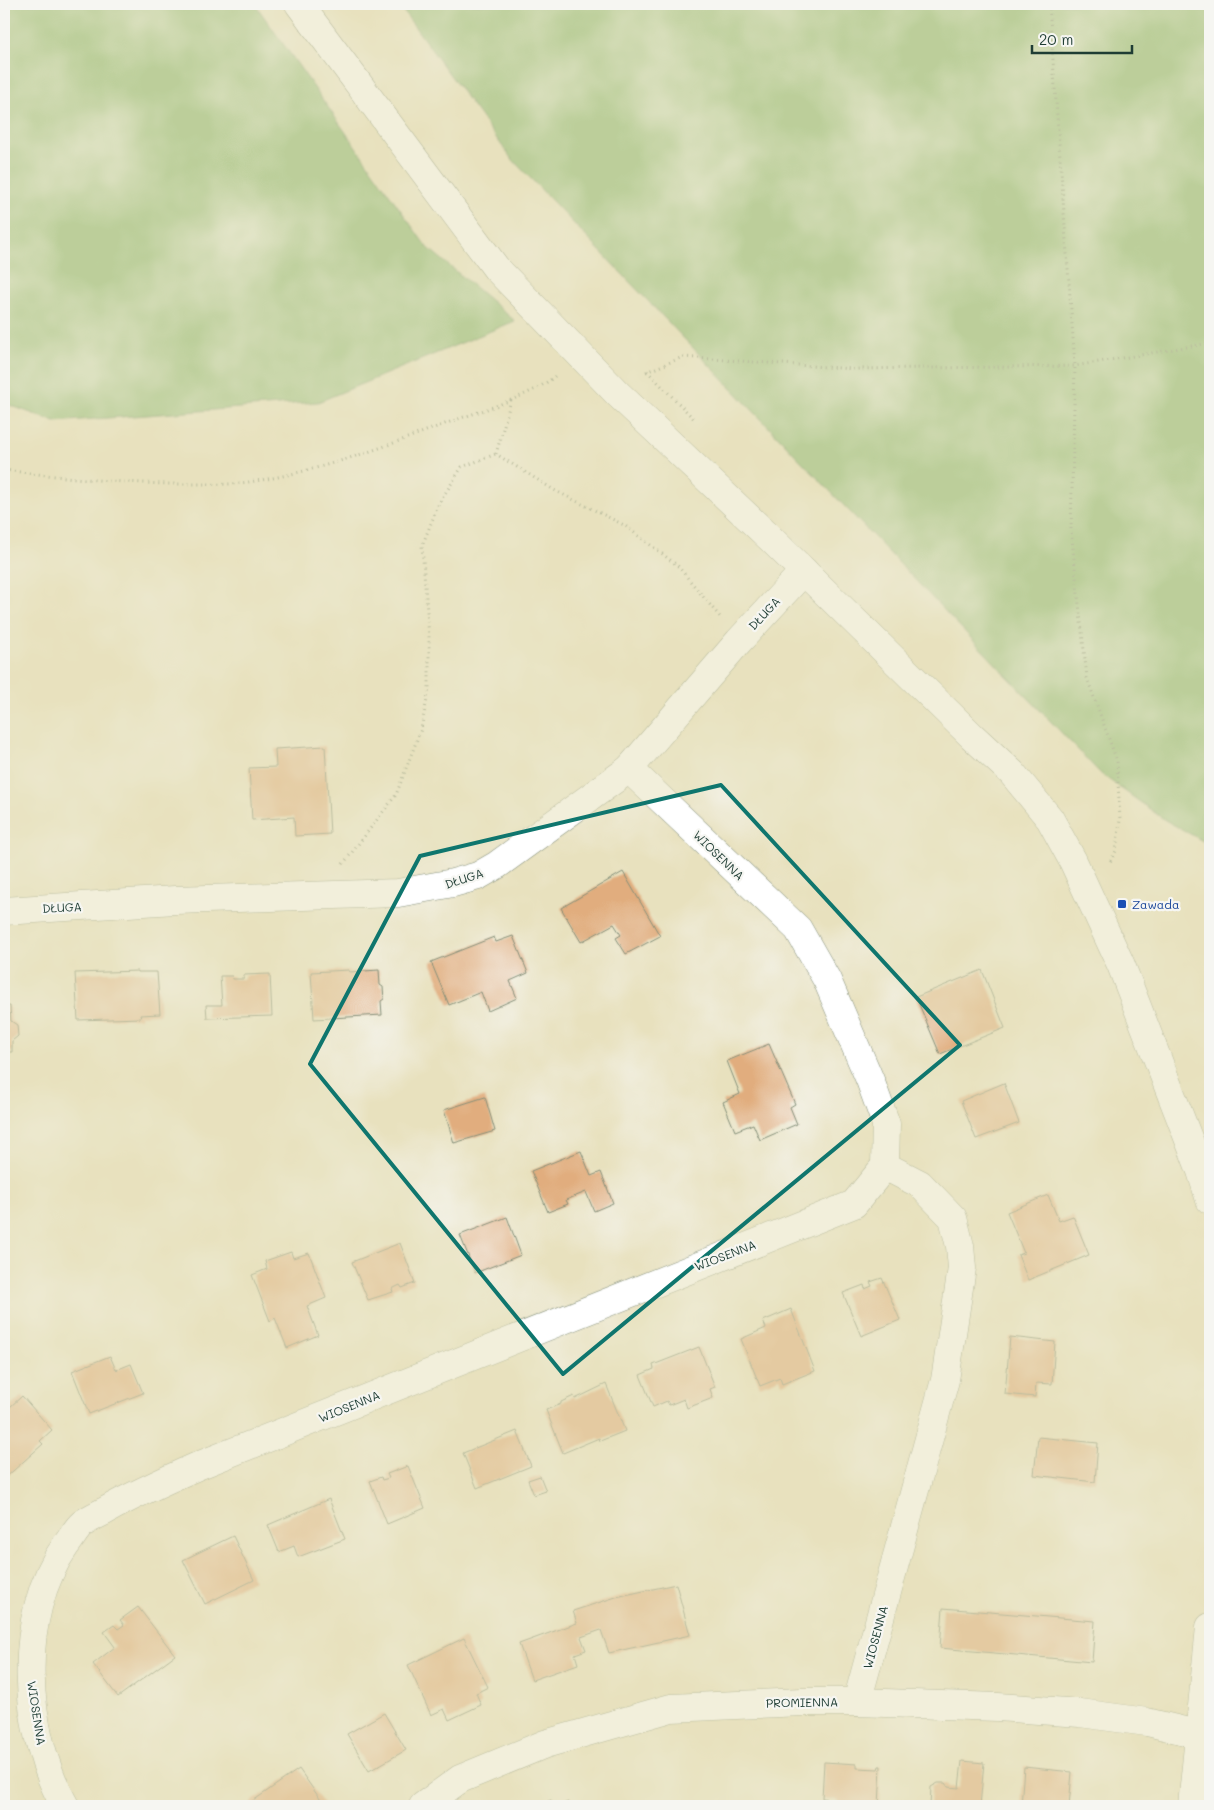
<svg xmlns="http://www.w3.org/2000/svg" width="1214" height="1810" viewBox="0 0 1214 1810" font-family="Mali,sans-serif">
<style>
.forest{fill:#87b770;stroke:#537a52}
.building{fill:#e1ad7e}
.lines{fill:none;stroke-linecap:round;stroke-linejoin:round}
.minor-casing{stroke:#848f79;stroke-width:29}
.path{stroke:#848f79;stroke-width:3;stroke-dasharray:1 4;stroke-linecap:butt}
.minor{stroke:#fff;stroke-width:28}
.marked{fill:none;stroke:#0f766e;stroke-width:4;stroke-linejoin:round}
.transit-dot{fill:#1a4fb4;stroke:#f6f6f2;stroke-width:2}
.labels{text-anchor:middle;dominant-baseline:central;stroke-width:4.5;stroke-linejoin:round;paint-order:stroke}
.street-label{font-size:12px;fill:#1f3d34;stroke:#f6f6f2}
.transit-label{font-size:12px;fill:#164399;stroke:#f6f6f2;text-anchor:start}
</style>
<rect width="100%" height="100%" fill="#f6f6f2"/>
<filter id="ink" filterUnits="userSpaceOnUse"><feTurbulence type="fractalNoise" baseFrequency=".02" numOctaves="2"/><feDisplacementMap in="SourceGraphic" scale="10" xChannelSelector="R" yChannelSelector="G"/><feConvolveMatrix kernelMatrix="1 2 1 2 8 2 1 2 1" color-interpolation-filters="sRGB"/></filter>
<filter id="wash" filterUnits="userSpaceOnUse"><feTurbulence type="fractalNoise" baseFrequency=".0096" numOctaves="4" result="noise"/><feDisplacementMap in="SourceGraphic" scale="20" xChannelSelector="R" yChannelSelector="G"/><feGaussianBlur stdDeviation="1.12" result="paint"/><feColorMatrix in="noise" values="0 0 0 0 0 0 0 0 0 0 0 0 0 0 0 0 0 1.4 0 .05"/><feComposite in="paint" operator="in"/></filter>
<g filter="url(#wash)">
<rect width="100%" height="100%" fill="#e8e1be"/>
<!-- forest -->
<g class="forest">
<path d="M4,4h251l171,242 89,75 -197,81 -263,20 -51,-19z"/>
<path d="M398,4h812v841l-45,-25 -64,-46 -590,-616z"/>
</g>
<g id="blocks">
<!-- building -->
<g class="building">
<path d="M325,746l5,88 -35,2 -1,-19 -42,3 -3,-52 27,-1 -1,-18z"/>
<path d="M623,872l37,64 -34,18 -10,-16 5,-3 -7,-11 -33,18 -20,-34z"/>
<path d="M513,936l15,37 -18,8 7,17 -29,13 -7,-19 -32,13 -18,-43 63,-25 2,5z"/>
<path d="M349,970v2l30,-2 1,15 3,2 1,12 -3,2 1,14 -68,4 -3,-47z"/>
<path d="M982,970l23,58 -65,26 -24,-57z"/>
<path d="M138,971v1h19l3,42 -20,1 1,3 -63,2 -3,-47z"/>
<path d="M270,974l2,42 -65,2 -1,-13h16l-2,-29h12l1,3h11v-4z"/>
<path d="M4,1006h6l1,15 6,4 1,11 -6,5v11h-8z"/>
<path d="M769,1044l26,60 -5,3 7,17 -37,16 -7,-16 -18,7 -12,-29 17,-8 -13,-33z"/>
<path d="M1004,1083l15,40 -43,16 -15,-38z"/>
<path d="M485,1097l10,34 -41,12 -10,-33z"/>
<path d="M581,1151l10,25 10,-4 12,31 -19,8 -8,-19 -20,8 2,4 -20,8 -17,-41z"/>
<path d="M1048,1195l11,26 14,-5 16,39 -61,25 -10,-25 6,-2 -17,-41z"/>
<path d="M507,1217l14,38 -46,18 -15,-38z"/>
<path d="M400,1243l15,40 -13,5 -2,-3 -8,4 1,3 -25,8 -16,-38z"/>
<path d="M291,1252l2,6 16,-5 17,45 -19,8 11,29 -31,13 -12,-30 -5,3 -18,-46 15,-6 -2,-8z"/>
<path d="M882,1278l18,42 -39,16 -18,-43 21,-8 1,4 7,-3 -2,-4z"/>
<path d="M791,1309l24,62 -33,13 -2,-6 -20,8 -19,-47 25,-11 -3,-7z"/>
<path d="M1010,1337l45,5 -3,42 -16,-1 -1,14 -30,-3z"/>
<path d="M699,1347l16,40 -5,2 3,9 -26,10 -3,-9 -15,6 -2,-4 -14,6 -13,-32 14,-6 -1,-4z"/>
<path d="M110,1356l6,14 15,-6 12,29 -54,21 -17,-43z"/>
<path d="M606,1384l19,47 -25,10 -1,-3 -36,15 -17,-43 15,-6v-2l13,-6 1,3z"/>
<path d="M22,1396l30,34 -12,11 3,3 -39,35v-71l3,-3 3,2z"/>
<path d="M517,1431l14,35 -54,22 -14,-35z"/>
<path d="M1038,1437l60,6 -3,39 -61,-7z"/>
<path d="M408,1466l17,42 -38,16 -17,-43 11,-4 1,3 7,-2 -2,-4z"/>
<path d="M540,1476l6,15 -12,4 -6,-15z"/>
<path d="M329,1499l16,40 -47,18 -4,-11 -15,6 -11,-27z"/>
<path d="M233,1536l21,44 -49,24 -22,-44z"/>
<path d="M676,1584l14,51 -81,18 -8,-23 -20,7 5,13 -11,4 3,10 -46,16 -13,-36 58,-21 -4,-12 43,-14z"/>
<path d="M138,1607l37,48 -57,42 -25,-33 22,-17 -11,-15 10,-7 4,4 6,-4 -4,-5z"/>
<path d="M943,1608l152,13 -3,41 -152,-14z"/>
<path d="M464,1638l24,49 -12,6 5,12 -32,15 -5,-11 -13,6 -23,-50z"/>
<path d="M384,1713l22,37 -37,21 -22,-37z"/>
<path d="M962,1761l22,2 -4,43h-50l1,-19 7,-4h7l3,4 11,1z"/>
<path d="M824,1762l33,2v4l21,1 1,-3h2l-2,40h-42l1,-6 -16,-2z"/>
<path d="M1024,1767l48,5 -3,34h-48z"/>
<path d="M299,1769l26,37h-73l-2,-3z"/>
<path d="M551,1800l3,6h-18z"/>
<path d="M568,1802l2,4h-13z"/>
</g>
</g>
</g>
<g filter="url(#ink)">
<use href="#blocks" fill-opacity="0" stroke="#848f79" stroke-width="1"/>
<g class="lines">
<!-- minor casing -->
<g class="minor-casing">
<g id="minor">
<path d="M299,4l197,264 122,126 153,145 201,197 40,37 38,46 23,42 48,104 80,206 9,29"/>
<path d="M629,769l169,160 29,51 43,100 16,44 -1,42 35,18 33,34 7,28 2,22 -17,112 -88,322"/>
<path d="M4,911l171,-11 223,-7 55,-10 25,-7 19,-11 132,-96 110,-128 65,-70"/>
<path d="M65,1806c-42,-74 -50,-190 1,-261 5,-6 10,-16 16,-21 6,-5 15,-9 23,-13 31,-18 63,-32 95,-46l654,-261 31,-38"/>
<path d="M423,1806l37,-27 85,-35 126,-36 131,-6h55l141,5 82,6 67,9 63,15"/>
<path d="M1192,1806l18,-179"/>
</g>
</g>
<!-- path -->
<g class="path">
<path d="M1049,4l26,362 -4,164 16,148 30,83 3,59 -4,31 -7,13"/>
<path d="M647,371l48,49"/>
<path d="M646,372l37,-15 171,12 221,-3 135,-23"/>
<path d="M511,400l-15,54 58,36 70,35 53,40 43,52"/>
<path d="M4,470c65,8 130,15 196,14 13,0 28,1 41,-1 74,-9 148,-38 217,-64 26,-9 81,-26 99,-45"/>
<path d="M343,864l53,-69 25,-66 8,-40v-52l-7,-91 17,-43 23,-36 34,-13"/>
</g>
<!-- minor -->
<use href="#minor" class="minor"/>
</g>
</g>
<!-- marked area -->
<path d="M0 0H1214V1810H0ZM721,785l239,260 -397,329 -253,-310 110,-208z" fill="#e8e1be" fill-opacity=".55" fill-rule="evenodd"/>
<path class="marked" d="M721,785l239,260 -397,329 -253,-310 110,-208z"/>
<!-- markers -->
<rect class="transit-dot" x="1117" y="899" width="10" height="10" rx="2.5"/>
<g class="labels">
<!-- street labels -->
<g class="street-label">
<text transform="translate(764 613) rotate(-47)">DŁUGA</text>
<text transform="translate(719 855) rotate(44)">WIOSENNA</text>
<text transform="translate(464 878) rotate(-18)">DŁUGA</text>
<text transform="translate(62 907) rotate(-3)">DŁUGA</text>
<text transform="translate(725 1255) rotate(-21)">WIOSENNA</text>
<text transform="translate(349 1406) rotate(-22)">WIOSENNA</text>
<text transform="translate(875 1637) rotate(-75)">WIOSENNA</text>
<text transform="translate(802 1702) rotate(-1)">PROMIENNA</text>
<text transform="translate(37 1713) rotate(81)">WIOSENNA</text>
</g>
<!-- transit labels -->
<g class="transit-label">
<text x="1132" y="904">Zawada</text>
</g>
</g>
<!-- margin -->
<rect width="1214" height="1810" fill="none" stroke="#f6f6f2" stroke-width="20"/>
<!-- scale -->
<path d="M1032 45v8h100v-8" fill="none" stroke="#1f3d34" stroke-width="2.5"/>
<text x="1039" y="45" font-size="15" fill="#1f3d34" stroke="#f6f6f2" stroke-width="4" paint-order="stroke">20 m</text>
</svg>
